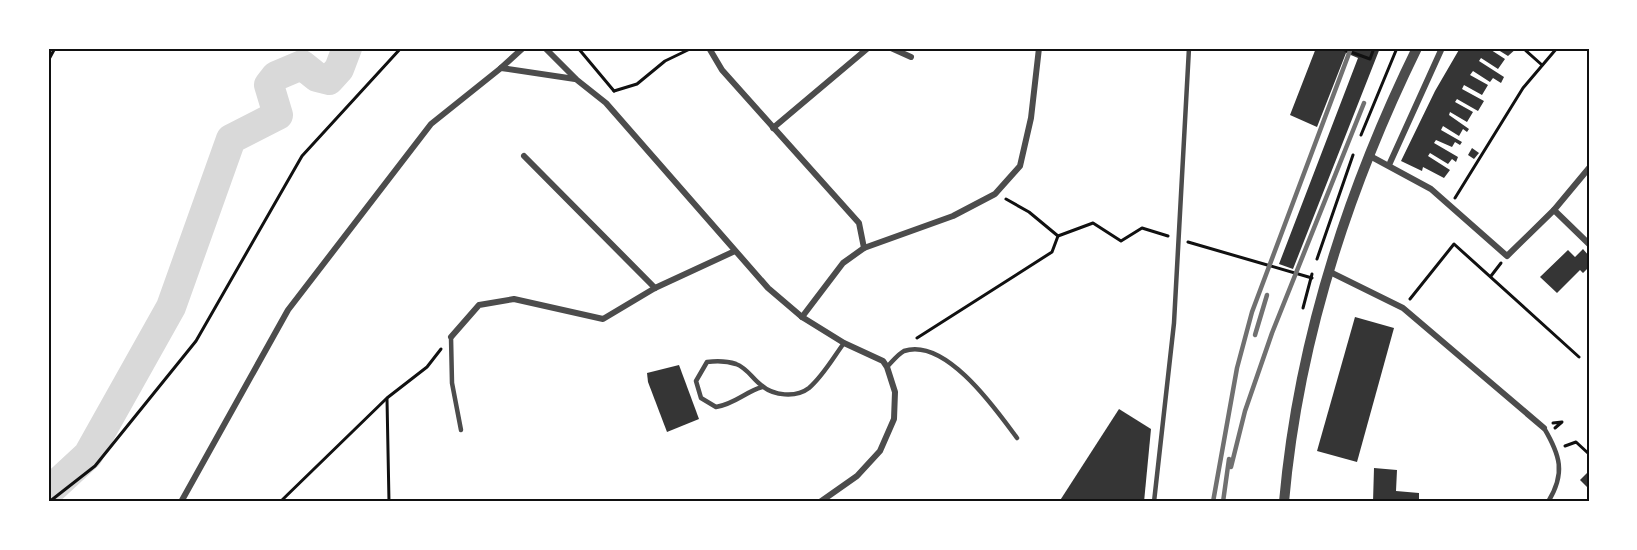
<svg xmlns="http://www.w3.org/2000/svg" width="1637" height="550" viewBox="0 0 1637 550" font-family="'Roboto Condensed',sans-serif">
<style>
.water{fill:#d9d9d9}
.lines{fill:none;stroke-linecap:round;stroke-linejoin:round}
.river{stroke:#d9d9d9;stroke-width:30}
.building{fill:#353535}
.path{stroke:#111;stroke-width:3}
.service{stroke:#4c4c4c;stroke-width:4.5}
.minor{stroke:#4c4c4c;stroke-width:6}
.tertiary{stroke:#4c4c4c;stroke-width:10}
.rail{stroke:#707070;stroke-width:4.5}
.neatline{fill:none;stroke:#111;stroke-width:2}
</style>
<rect width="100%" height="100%" fill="#fff"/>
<!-- water -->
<path class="water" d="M341,48h11l-10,24 -15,9 -10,-4 13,-6z"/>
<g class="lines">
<!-- river -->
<path class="river" d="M48,492l40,-37 83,-148 60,-168 47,-24 -9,-30 7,-9 26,-11 15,12 12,3 10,-11 8,-21"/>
</g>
<!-- building -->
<g class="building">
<path d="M1316,48h36l9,3 1,-3h18l-87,221 -14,-5 79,-206 -12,-5 -29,74 -27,-12z"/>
<path d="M1460,48h28l17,11 -7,10 -17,-11 -2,3 25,16 -3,6 -8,-5 -3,4 -17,-11 -3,4 18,10 -6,10 -18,-10 -2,4 22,12 -6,10 -21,-12 -2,3 18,10 -6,10 -17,-10 -1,3 20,14 -2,3 -4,-3 -4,7 -16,-10 -2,4 21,12 -2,3 -5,-3 -3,5 -16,-7 -2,3 24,14 -2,5 -4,-3 -4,5 -18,-11 -2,3 22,14 -6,8 -21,-11 -1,4 -21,-10 34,-70z"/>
<path d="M1495,48h22l-9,8z"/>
<path d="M1472,148l7,5 -5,6 -6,-4z"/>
<path d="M1583,249l6,7v11l-6,6 -3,-3 -23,23 -17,-16 28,-27 7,7z"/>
<path d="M1355,317l39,11 -37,134 -40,-11z"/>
<path d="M679,365l20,54 -32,13 -19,-50 -1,-9z"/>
<path d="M1119,409l32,20 -7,73h-85z"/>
<path d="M1374,468l23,2 -1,21 23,2v9h-46z"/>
<path d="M1589,471v18l-9,-9z"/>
</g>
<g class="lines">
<!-- path -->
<g class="path">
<path d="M578,48l36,43"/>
<path d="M1340,48l30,11 4,-11"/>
<path d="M1523,48l19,17"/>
<path d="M48,61l7,-13"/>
<path d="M614,91l23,-7 28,-23 27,-13"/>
<path d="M1361,135l36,-87"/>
<path d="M1455,198l68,-110 34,-40"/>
<path d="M1006,199l23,13 29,24 35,-13 28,18 21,-13 26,8"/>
<path d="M1188,242l124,36"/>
<path d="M1317,259l36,-104"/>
<path d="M1491,276l10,-13"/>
<path d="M1410,299l44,-55 125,113"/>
<path d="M1303,308l9,-34"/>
<path d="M917,338l135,-86 6,-16"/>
<path d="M387,399l2,103"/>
<path d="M1553,423l9,-1 -7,6"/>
<path d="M1565,446l11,-4 13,12"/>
<path d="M49,502l46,-36 101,-125 106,-185 99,-108"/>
<path d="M280,502l107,-104 40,-31 14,-18"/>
</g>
<!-- service -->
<g class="service">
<path d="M451,337l1,46 9,47"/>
<path d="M887,367c5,-5 11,-13 17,-16 42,-14 93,60 113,87"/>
<path d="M762,387c-17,5 -27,17 -46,20l-15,-9 -5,-17 11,-19c9,-1 20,-1 29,2 11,4 16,14 25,21 12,11 35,13 48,3 14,-12 24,-30 35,-45"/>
<path d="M1544,428c16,27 22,45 4,74"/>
<path d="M1154,502l20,-179 15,-275"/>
</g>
<!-- minor -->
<g class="minor">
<path d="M523,48l-22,20 74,11"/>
<path d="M545,48l32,32 29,23 162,185 34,29 42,26 39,18 4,6 8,25 -1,27 -14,32 -23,25 -37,26"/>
<path d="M709,48l13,22 137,153 5,25"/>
<path d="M891,48l20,9"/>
<path d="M773,128l95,-80"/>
<path d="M524,156l131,132"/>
<path d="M1370,156l61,33 76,67 47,-46 35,-42"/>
<path d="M1389,165l53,-117"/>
<path d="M1554,210l35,34"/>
<path d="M1328,271l75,37 141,120"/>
<path d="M802,317l41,-54 21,-15 89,-32 42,-22 25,-28 11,-48 8,-70"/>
<path d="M451,337l28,-32 35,-6 89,20 52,-31 80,-37"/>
<path d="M181,502l107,-192 143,-186 70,-56"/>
</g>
<!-- tertiary -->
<path class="tertiary" d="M1284,502c14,-159 63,-311 133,-454"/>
<!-- rail -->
<g class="rail">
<path d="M1255,335l12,-40"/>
<path d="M1231,467l14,-56 27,-78 92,-230"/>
<path d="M1213,502l24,-134 15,-56 99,-264"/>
<path d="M1223,502l6,-43"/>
</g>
</g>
<!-- border -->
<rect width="1637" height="550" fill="none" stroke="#ffffff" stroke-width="99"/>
<rect x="50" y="50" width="1538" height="450" class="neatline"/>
</svg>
